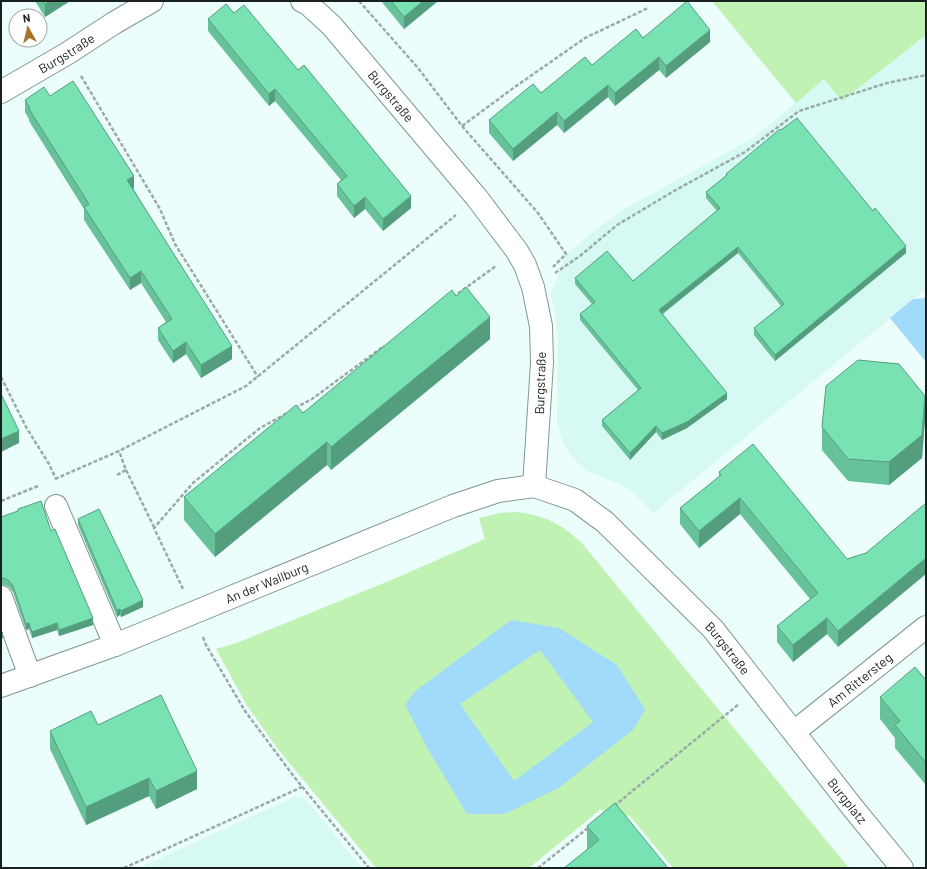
<svg xmlns="http://www.w3.org/2000/svg" width="927" height="869" viewBox="0 0 927 869" font-family="Barlow,sans-serif">
<style>
.built{fill:#d7f9f4}
.green{fill:#bff2b3}
.water{fill:#a2dbf9;fill-rule:evenodd}
.lines{fill:none;stroke-linecap:round;stroke-linejoin:round}
.minor-casing{stroke:#809793;stroke-width:24}
.path{stroke:#9baaa8;stroke-width:2.5;stroke-dasharray:4 2;stroke-linecap:butt}
.minor{stroke:#fff;stroke-width:22}
.wall{fill:#67c299}
.shaded-wall{fill:#549e7d}
.building{fill:#78e2b2;stroke:#549e7d}
.labels{text-anchor:middle;dominant-baseline:central;stroke-width:4;stroke-linejoin:round;paint-order:stroke}
.street-label{font-size:13px;fill:#182120;stroke:#fff}
</style>
<rect width="100%" height="100%" fill="#ebfefb"/>
<!-- built -->
<g class="built">
<path d="M926,35v254l-273,224 -17,-18 -8,-6 -8,-5 -31,-12 -10,-8 -8,-8 -7,-11 -7,-23 1,-80 -3,-30 -4,-17 15,-41 36,-29 24,-17 127,-70 71,-59 18,22z"/>
<path d="M296,796l7,2 4,3 55,67h-223z"/>
</g>
<!-- green -->
<g class="green">
<path d="M712,1h214v34l-84,66 -18,-22 -28,24z"/>
<path d="M515,512c29,3 45,11 66,30l268,326h-176l-44,-53 -14,11 -14,-17 -72,59h-153l-99,-120 -31,-44 -30,-55 21,-6 159,-65 89,-39 -6,-21 21,-5z"/>
</g>
<!-- water -->
<g class="water">
<path d="M926,298v64l-36,-44 23,-19z"/>
<path d="M511,620l48,8 58,37 28,44 -11,20 -74,58 -55,27h-38l-38,-63 -24,-46 9,-13zM540,650l53,72 -79,59 -54,-77z"/>
</g>
<g class="lines">
<!-- minor casing -->
<g class="minor-casing">
<g id="minor">
<path id="s1" d="M302,1l5,2 25,23 59,70 86,102 40,53 8,14 8,22 8,39 1,37 -8,123 41,14 30,22 108,107 140,179 49,60"/>
<path id="s2" d="M1,92l67,-39 46,-30 38,-22"/>
<path d="M56,506l59,139"/>
<path d="M1,597l29,79"/>
<path id="s3" d="M1,686l114,-41 338,-139 45,-15 36,-5"/>
<path id="s4" d="M794,732l132,-105"/>
</g>
</g>
<!-- path -->
<g class="path">
<path d="M359,1l59,67 44,58 76,87 28,41 -13,13"/>
<path d="M81,76l79,133 15,35 83,133"/>
<path d="M462,126l50,-37 73,-51 63,-30"/>
<path d="M555,273l25,-17 37,-31 57,-34 71,-39 54,-41 88,-28 39,-8"/>
<path d="M453,297l43,-31"/>
<path d="M1,377l25,50 23,37 7,15"/>
<path d="M295,408l17,-9 72,-53"/>
<path d="M126,470l28,57"/>
<path d="M117,475l9,-5 -7,-19"/>
<path d="M55,479l64,-28 127,-65 210,-171"/>
<path d="M1,501l37,-15"/>
<path d="M183,589l-29,-61 39,-45 67,-55 29,-16"/>
<path d="M203,637l3,8 39,66 50,67 74,90"/>
<path d="M614,806l125,-102"/>
<path d="M124,868l178,-81"/>
<path d="M538,868l51,-41"/>
</g>
<!-- minor -->
<use href="#minor" class="minor"/>
</g>
<!-- wall -->
<g class="wall">
<path d="M35,1h35l-25,16z"/>
<path d="M381,1h57l-34,28z"/>
<path d="M234,13l177,195 -28,23 -18,-22 -11,9 -17,-22v-12l4,-4 -66,-79 -6,5 -61,-75v-12z"/>
<path d="M643,38l67,4 -44,36 -7,-8 -44,36 -7,-9 -44,36 -7,-8 -44,36 -24,-28v-13z"/>
<path d="M50,96l84,92h-1l99,171 -31,19 -15,-24 -13,9 -15,-23v-12l8,-6 -25,-39 -11,7 -46,-70v-11l-55,-88v-2l-4,-7v-12z"/>
<path d="M726,174l180,79 -131,108 -21,-26v-7l27,-22 -43,-53 -75,61 64,85 -40,29 -25,12 -6,-8 -26,28 -28,-34v-6l36,-30 -58,-70v-6l12,-10 -17,-20v-6l58,3 84,-70 -11,-13v-6l20,-16z"/>
<path d="M490,339l-159,131 -4,-5 -112,92 -31,-37v-23l119,-84z"/>
<path d="M925,419l-3,39 -33,27 -41,-4 -26,-31v-23z"/>
<path d="M719,472l128,87 -9,88 -11,-13 -34,28 -16,-20v-16l33,-27 -70,-85 -41,34 -19,-24v-16l39,-31z"/>
<path d="M18,509l33,22 42,94 -34,11 -2,-6 -25,8 -3,-9 -3,1 -13,-38 -4,-5 -5,-2h-3v-68l17,-6z"/>
<path d="M78,519l65,88 -22,10 -1,-2 -3,2 -39,-92z"/>
<path d="M926,680v105l-31,-37v-10l-15,-19v-22z"/>
<path d="M98,725l99,64 -41,20 -7,-13 -63,29 -36,-76v-18z"/>
<path d="M587,826l81,42 -81,-19z"/>
</g>
<!-- shaded-wall -->
<g class="shaded-wall">
<path d="M50,1h20l-25,16v-13z"/>
<path d="M423,1h15l-34,28v-12z"/>
<path d="M710,30v12l-44,36v-12z"/>
<path d="M659,57v13l-44,36v-13z"/>
<path d="M608,85v12l-44,36v-12z"/>
<path d="M275,89v12l-6,5v-12z"/>
<path d="M557,112v13l-44,36v-12z"/>
<path d="M134,176v12l-7,4v-12z"/>
<path d="M411,196v12l-28,23v-12z"/>
<path d="M365,197v12l-11,9v-12z"/>
<path d="M906,246v7l-131,108v-6z"/>
<path d="M738,247v6l-79,63v-6z"/>
<path d="M141,271v12l-11,7v-12z"/>
<path d="M490,317v22l-159,131v-23z"/>
<path d="M186,342v12l-13,9v-12z"/>
<path d="M232,346v13l-31,19v-13z"/>
<path d="M727,393v6l-40,29 -25,12v-7z"/>
<path d="M925,396v23l-3,39 -33,27v-23z"/>
<path d="M656,426v6l-26,28v-7z"/>
<path d="M19,431v12l-18,9v-13z"/>
<path d="M327,442v23l-112,92v-23z"/>
<path d="M740,498v16l-41,34v-17z"/>
<path d="M926,558v16l-88,73v-16z"/>
<path d="M143,600v7l-22,10v-6z"/>
<path d="M120,609v6l-3,2v-7z"/>
<path d="M93,618v7l-34,11v-6z"/>
<path d="M827,618v16l-34,28v-17z"/>
<path d="M29,623v6l-3,1v-6z"/>
<path d="M57,623v7l-25,8v-6z"/>
<path d="M1,632h2v6l-2,1z"/>
<path d="M197,771v18l-41,20v-18z"/>
<path d="M149,778v18l-63,29v-18z"/>
</g>
<!-- building -->
<g class="building">
<path d="M42,1h8l-5,3z"/>
<path d="M391,1h32l-19,16z"/>
<path d="M687,1l23,29 -44,36 -7,-9 -44,36 -7,-8 -44,36 -7,-9 -44,37 -24,-29 44,-36 8,9 44,-36 7,8 44,-36 7,9z"/>
<path d="M226,4l8,9 10,-8 54,65 6,-5 107,131 -28,23 -18,-22 -11,9 -17,-22 10,-8 -72,-87 -6,5 -61,-75z"/>
<path d="M73,81l61,95 -7,4 105,166 -31,19 -15,-23 -13,9 -15,-23 14,-9 -31,-48 -11,7 -46,-71 5,-3 -60,-95 1,-1 -5,-8 19,-13 6,9z"/>
<path d="M797,118l76,93 2,-3 31,38 -131,109 -21,-27 30,-24 -46,-57 -79,63 68,83 -40,29 -25,11 -6,-7 -26,27 -28,-33 39,-32 -61,-74 15,-12 -20,-24 32,-27 26,30 87,-73 -14,-16 21,-17 -1,-1 54,-45 1,1z"/>
<path d="M466,287l24,30 -159,130 -4,-5 -112,92 -31,-37 112,-92 7,8 149,-123 4,6z"/>
<path d="M858,360l41,4 26,32 -3,39 -33,27 -41,-3 -26,-32 4,-41z"/>
<path d="M1,394l18,37 -18,8z"/>
<path d="M753,444l94,115 19,-6 60,-50v55l-88,73 -11,-13 -34,27 -16,-19 41,-33 -78,-95 -41,33 -19,-23 41,-33 -2,-3z"/>
<path d="M41,501l10,30 4,-2 38,89 -34,12 -2,-7 -25,9 -3,-9 -3,1 -13,-38 -4,-5 -5,-3 -3,1v-62l17,-6v-2z"/>
<path d="M99,509l44,91 -22,11 -1,-2 -3,1 -39,-91z"/>
<path d="M915,667l11,13v83l-31,-38 5,-4 -20,-24z"/>
<path d="M161,695l36,76 -41,20 -7,-13 -63,29 -36,-76 41,-20 7,14z"/>
<path d="M615,803l53,65h-104l35,-28 -12,-14z"/>
</g>
<g class="labels">
<!-- street labels -->
<g class="street-label">
<text stroke="none"><textPath href="#s2" startOffset="76">Burgstraße</textPath></text>
<text stroke="none"><textPath href="#s1" startOffset="131">Burgstraße</textPath></text>
<text transform="translate(540 383) rotate(-88)">Burgstraße</text>
<text stroke="none"><textPath href="#s3" startOffset="285">An der Wallburg</textPath></text>
<text stroke="none"><textPath href="#s1" startOffset="827">Burgstraße</textPath></text>
<text stroke="none"><textPath href="#s4" startOffset="84">Am Rittersteg</textPath></text>
<text stroke="none"><textPath href="#s1" startOffset="1021">Burgplatz</textPath></text>
</g>
</g>
<!-- border -->
<rect width="927" height="869" fill="none" stroke="#182120" stroke-width="4"/>
<!-- north arrow -->
<g transform="translate(28 28) rotate(352)"><circle r="19" fill="#ffffff" stroke="#a3a6a6"/>
<path d="M0-3L7 15L0 10L-7 15Z" fill="#a6722a"/>
<text y="-6" font-size="11" font-weight="bold" text-anchor="middle" fill="#182120">N</text>
</g>
</svg>
